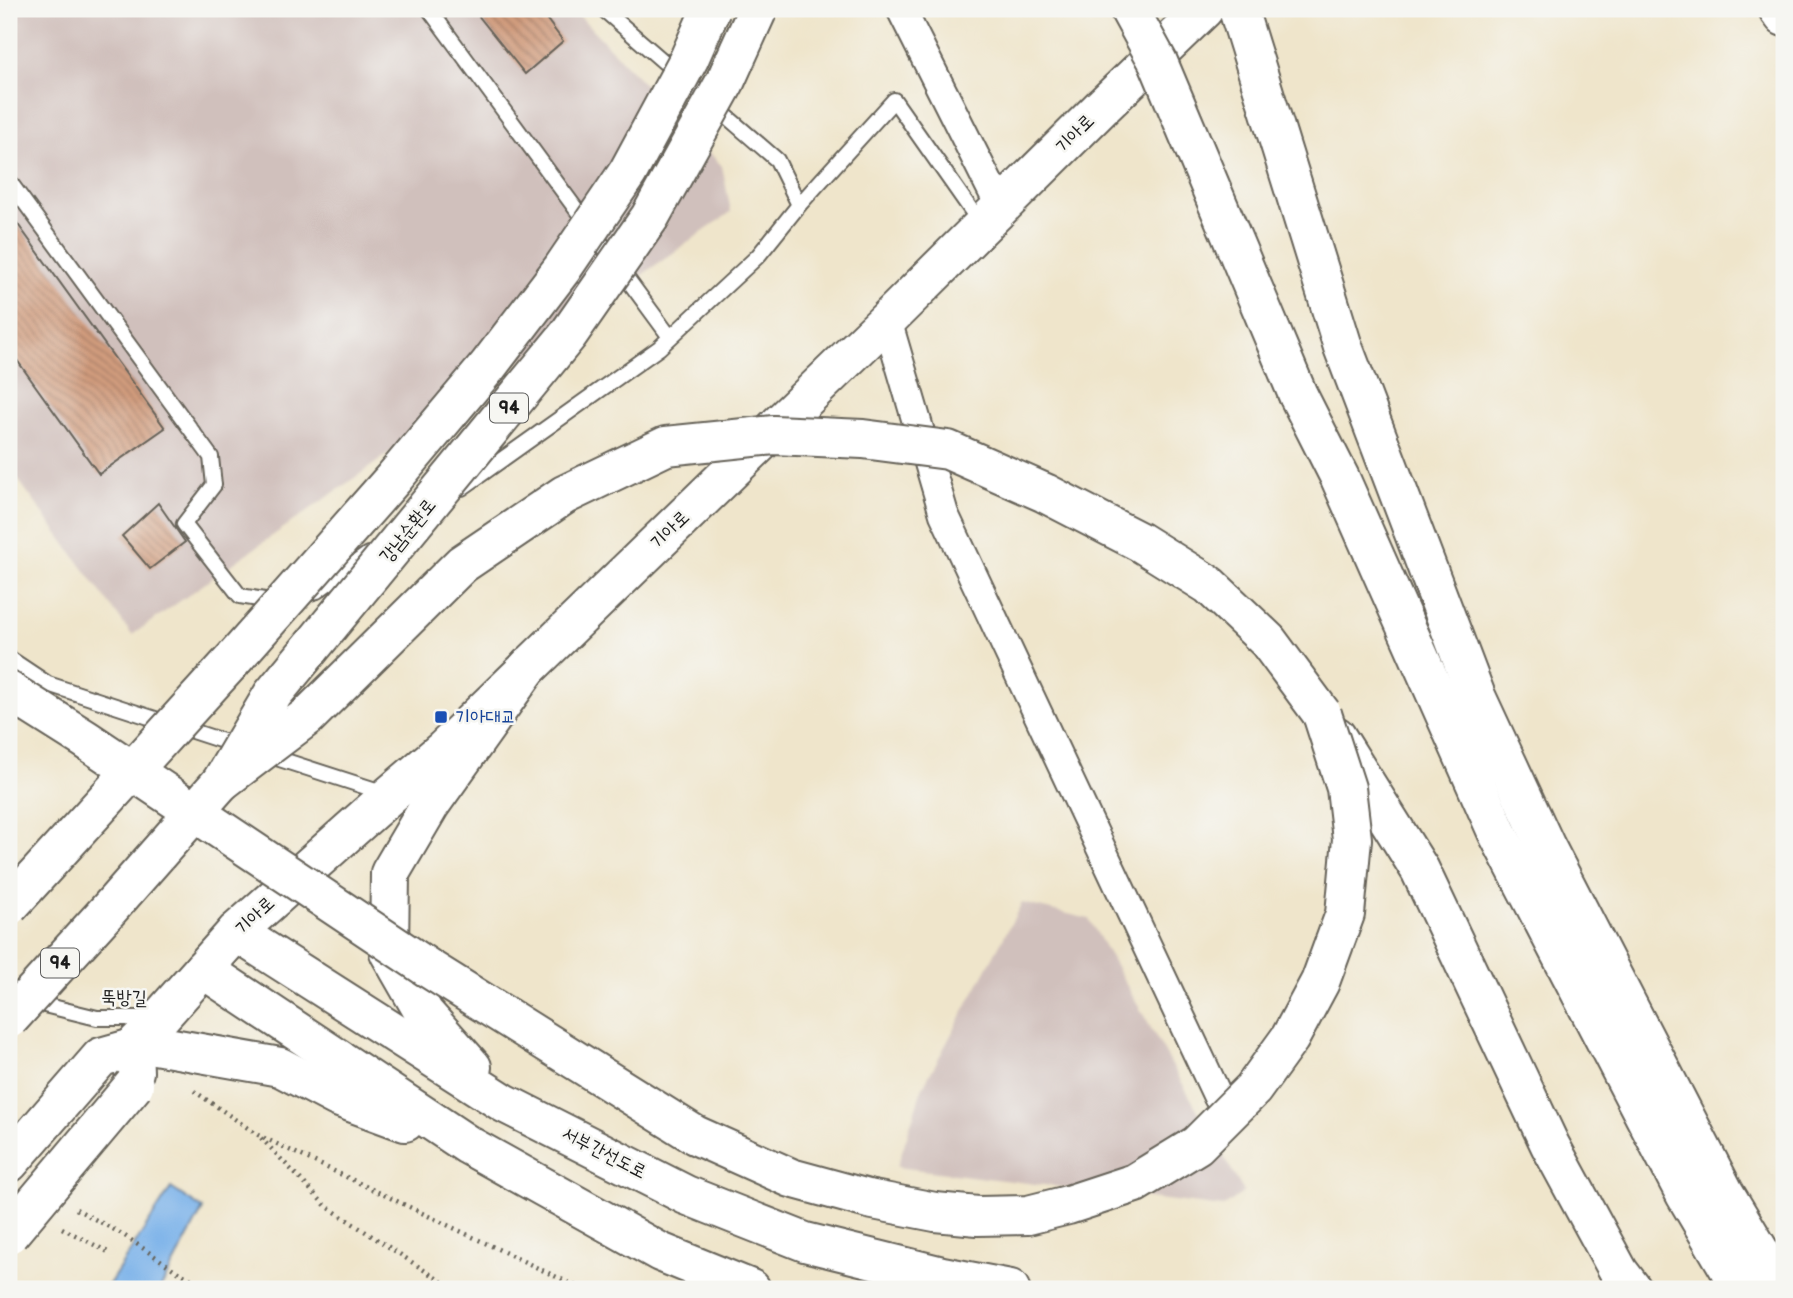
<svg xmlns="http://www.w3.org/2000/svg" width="1793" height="1298" viewBox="0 0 1793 1298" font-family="'Balsamiq Sans','Poor Story',sans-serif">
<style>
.industrial{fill:#d0c0bc}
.water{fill:#79b1e9;stroke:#4a6682;stroke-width:2}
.pier{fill:#efe5cb}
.building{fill:url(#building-back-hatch)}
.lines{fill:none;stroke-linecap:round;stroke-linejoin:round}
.service-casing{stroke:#666259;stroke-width:18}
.minor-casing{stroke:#666259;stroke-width:32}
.secondary-casing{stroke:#666259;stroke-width:42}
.trunk-casing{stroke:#666259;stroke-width:42}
.motorway-casing{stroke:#666259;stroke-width:42}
.path{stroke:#666259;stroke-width:4.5;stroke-dasharray:2 5;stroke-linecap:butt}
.service{stroke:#fff;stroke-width:14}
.minor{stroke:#fff;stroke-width:28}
.secondary{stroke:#fff;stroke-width:38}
.trunk{stroke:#fff;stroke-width:38}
.motorway{stroke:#fff;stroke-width:38}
.secondary-bridge-casing{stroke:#666259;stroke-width:42;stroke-linecap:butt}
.trunk-bridge-casing{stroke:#666259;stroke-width:42;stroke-linecap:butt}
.motorway-bridge-casing{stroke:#666259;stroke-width:42;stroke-linecap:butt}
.secondary-bridge{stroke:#fff;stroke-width:38}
.trunk-bridge{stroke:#fff;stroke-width:38}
.motorway-bridge{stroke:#fff;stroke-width:38}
.transit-dot{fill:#1a4fb4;stroke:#f6f6f2;stroke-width:2.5}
.labels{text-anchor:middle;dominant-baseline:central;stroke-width:5;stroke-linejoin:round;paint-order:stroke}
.shield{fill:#f6f6f2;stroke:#5d5d5c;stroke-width:2}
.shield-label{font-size:18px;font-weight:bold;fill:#1c1c1c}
.street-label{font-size:19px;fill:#1c1c1c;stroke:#f6f6f2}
.transit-label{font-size:19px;fill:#164399;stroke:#f6f6f2;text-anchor:start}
</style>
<defs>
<pattern id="building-back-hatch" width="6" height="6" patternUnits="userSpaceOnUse" patternTransform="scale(1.75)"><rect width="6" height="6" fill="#d09b7d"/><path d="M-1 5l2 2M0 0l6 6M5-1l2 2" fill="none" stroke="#a87e66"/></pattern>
</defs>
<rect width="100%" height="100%" fill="#f6f6f2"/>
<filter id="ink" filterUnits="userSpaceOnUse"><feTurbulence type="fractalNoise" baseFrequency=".0143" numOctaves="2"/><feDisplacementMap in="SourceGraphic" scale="14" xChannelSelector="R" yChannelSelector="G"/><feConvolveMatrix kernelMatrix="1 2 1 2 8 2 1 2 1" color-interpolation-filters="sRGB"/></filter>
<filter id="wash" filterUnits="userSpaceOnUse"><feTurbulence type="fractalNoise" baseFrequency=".00686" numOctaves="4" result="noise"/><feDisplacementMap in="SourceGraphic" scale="28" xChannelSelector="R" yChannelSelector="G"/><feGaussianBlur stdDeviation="1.57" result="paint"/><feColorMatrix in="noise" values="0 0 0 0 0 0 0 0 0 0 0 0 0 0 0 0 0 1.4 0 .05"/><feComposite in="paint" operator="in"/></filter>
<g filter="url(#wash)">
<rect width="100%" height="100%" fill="#efe5cb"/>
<!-- industrial -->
<g class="industrial">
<path d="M9,9h564l149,157 9,46 -599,423 -123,-168z"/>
<path d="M1022,903l67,16 155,273 -21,15 -326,-40 25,-78z"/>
</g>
<!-- water -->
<path class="water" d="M171,1188l32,21 -43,80h-54z"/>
<!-- pier -->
<path class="pier" d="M9,1248l31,23 -15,18h-16z"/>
<g id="blocks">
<!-- building -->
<g class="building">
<path d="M473,9h66l24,32 -38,33z"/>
<path d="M9,212l156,216 -66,46 -90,-125z"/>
<path d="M158,503l27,39 -35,27 -28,-33z"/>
</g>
</g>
</g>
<g filter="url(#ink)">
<use href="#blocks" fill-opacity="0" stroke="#666259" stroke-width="2"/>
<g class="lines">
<!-- service casing -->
<g class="service-casing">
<g id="service">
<path d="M429,9l241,328"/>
<path d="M9,181l202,276 3,28 -30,39 56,72 37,6"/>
<path d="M799,205l95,-105 87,124"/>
<path d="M462,488l197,-140 99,-92 41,-51 -22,-45 -174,-151"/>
<path d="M310,593l7,-2 51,-37"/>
<path d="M9,658l39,26 190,62"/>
<path d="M264,754l121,39"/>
<path d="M9,990l15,10 73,18h55"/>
</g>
</g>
<!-- minor casing -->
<g class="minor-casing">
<g id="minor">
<path d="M901,9l100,199"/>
<path d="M887,320l57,194 274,583"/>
</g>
</g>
<!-- secondary casing -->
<g class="secondary-casing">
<g id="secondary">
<path d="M1778,9l6,8"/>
<path d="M133,1048l103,-116 154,-137 54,-46 443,-429 213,-211 104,-100"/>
<path d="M9,1163l92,-106 32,-9 1,24"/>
</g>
</g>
<!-- trunk casing -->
<g class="trunk-casing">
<g id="trunk">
<path d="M1336,736l84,134 130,275 69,127 13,17"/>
<path d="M236,932l268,171 182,92 119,47 137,34 68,13"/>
<path d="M203,969l265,176 192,107 91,37"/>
<path d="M138,1042l142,25 57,30 68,25"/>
<path d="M472,1067l-48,-54 -35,-61 1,-79 40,-68 99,-139"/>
</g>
</g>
<!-- motorway casing -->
<g class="motorway-casing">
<g id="motorway">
<path d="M1238,9l105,338 133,349 70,151 178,345 58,97"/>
<path d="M1298,395l42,83 157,354 188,362 56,95"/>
</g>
</g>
<!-- path -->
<g class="path">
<path d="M194,1091l64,44 324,154"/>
<path d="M261,1138l65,68 127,83"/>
<path d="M76,1209l46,25 56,38 32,17"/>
<path d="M62,1228l46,24"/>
</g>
<!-- service -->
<use href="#service" class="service"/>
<!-- minor -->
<use href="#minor" class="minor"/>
<!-- secondary -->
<use href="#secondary" class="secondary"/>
<!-- trunk -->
<use href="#trunk" class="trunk"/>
<!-- motorway -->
<use href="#motorway" class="motorway"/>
<!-- secondary-bridge casing -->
<g class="secondary-bridge-casing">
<path id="secondary-bridge" d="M9,1234l125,-149"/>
</g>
<!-- trunk-bridge casing -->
<g class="trunk-bridge-casing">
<g id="trunk-bridge">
<path d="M221,782l87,-66 154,-152 102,-69 102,-49 108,-11 89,4 85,11 97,43 95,49 69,43 59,56 54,73"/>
<path d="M9,906l224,-246 160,-181 95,-113 74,-97 66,-97 61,-113 22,-50"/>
<path d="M9,1019l101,-111 111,-126 52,-88 295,-359 82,-118 75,-135 33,-73"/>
</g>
</g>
<!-- motorway-bridge casing -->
<g class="motorway-bridge-casing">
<g id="motorway-bridge">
<path d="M1129,9l29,53 140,333"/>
<path d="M9,691l76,48 343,229 267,167 96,43 77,21 67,13 43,4 50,-1 40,-10 67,-22 62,-38 56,-56 37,-51 30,-56 25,-68 7,-75 -6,-51 -24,-74"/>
</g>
</g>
<!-- secondary-bridge -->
<use href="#secondary-bridge" class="secondary-bridge"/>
<!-- trunk-bridge -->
<use href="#trunk-bridge" class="trunk-bridge"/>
<!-- motorway-bridge -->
<use href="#motorway-bridge" class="motorway-bridge"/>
</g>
</g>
<!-- markers -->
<rect class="transit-dot" x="434" y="710" width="14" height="14" rx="3.5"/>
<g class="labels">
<!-- shield labels -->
<g class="shield">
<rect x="490" y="393.5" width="38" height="29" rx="5"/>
<rect x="41" y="948.5" width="38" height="29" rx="5"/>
</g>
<g class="shield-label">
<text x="509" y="408">94</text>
<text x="60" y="963">94</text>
</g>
<!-- street labels -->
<g class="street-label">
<text transform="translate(1075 134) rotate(-45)">기아로</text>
<text transform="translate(670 530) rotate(-44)">기아로</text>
<text transform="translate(408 531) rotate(-51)">강남순환로</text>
<text transform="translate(255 916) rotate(-43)">기아로</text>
<text transform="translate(124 998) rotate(1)">뚝방길</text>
<text transform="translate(604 1153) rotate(27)">서부간선도로</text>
</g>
<!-- transit labels -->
<g class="transit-label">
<text x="455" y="717">기아대교</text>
</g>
</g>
<!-- margin -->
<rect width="1793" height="1298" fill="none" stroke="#f6f6f2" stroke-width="35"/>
</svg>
